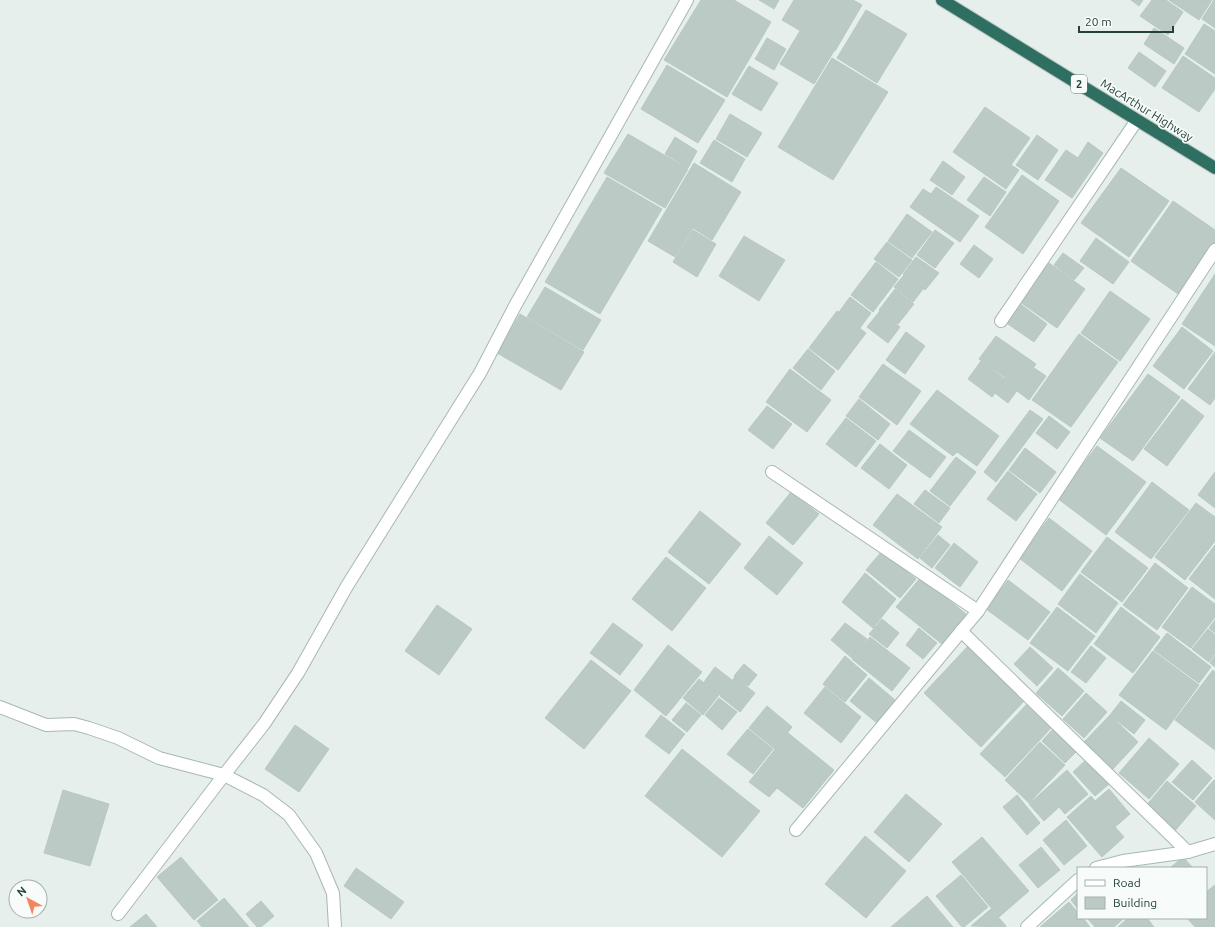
<svg xmlns="http://www.w3.org/2000/svg" width="1215" height="927" viewBox="0 0 1215 927" font-family="Ubuntu,sans-serif">
<style>
.building{fill:#bbcac4;stroke:#b8c9c2}
.lines{fill:none;stroke-linecap:round;stroke-linejoin:round}
.street-casing{stroke:#a8b8b2;stroke-width:14}
.secondary-casing{stroke:#a4bbb3;stroke-width:14}
.highway-casing{stroke:#c2cac8;stroke-width:14}
.street{stroke:#fff;stroke-width:12}
.secondary{stroke:#fff;stroke-width:12}
.highway{stroke:#2f6f62;stroke-width:12}
.labels{text-anchor:middle;dominant-baseline:central;stroke-width:3.5;stroke-linejoin:round;paint-order:stroke}
.shield{fill:#f7fbf9;stroke:#637a73;stroke-width:1}
.shield-label{font-size:11px;font-weight:bold;fill:#24423a}
.street-label{font-size:12px;fill:#24423a;stroke:#f7fbf9}
</style>
<rect width="100%" height="100%" fill="#e6efeb"/>
<!-- building -->
<g class="building">
<path d="M701,0h33l37,22 -44,75 -63,-37z"/>
<path d="M759,0h20l-5,9z"/>
<path d="M794,0h59l9,5 -27,46 -53,-31z"/>
<path d="M1131,0h12l-4,6z"/>
<path d="M1152,0h14l17,12 -15,23 -28,-19z"/>
<path d="M1169,0h43l-13,20z"/>
<path d="M1214,0h1v28l-13,-9z"/>
<path d="M866,10l41,24 -30,49 -40,-25z"/>
<path d="M1204,24l11,7v43l-30,-20z"/>
<path d="M1154,28l30,20 -10,16 -30,-20z"/>
<path d="M800,31l34,20 -20,33 -34,-20z"/>
<path d="M767,38l19,11 -12,21 -19,-11z"/>
<path d="M1139,52l27,19 -11,16 -27,-19z"/>
<path d="M1183,56l32,22v11l-16,23 -37,-24z"/>
<path d="M832,58l56,34 -55,88 -55,-33z"/>
<path d="M667,65l58,35 -27,43 -57,-34z"/>
<path d="M749,66l29,17 -17,28 -29,-17z"/>
<path d="M985,107l45,31 -19,27 8,5 -13,19 -53,-37z"/>
<path d="M730,114l32,19 -15,24 -31,-18z"/>
<path d="M628,134l60,35 -23,39 -61,-35z"/>
<path d="M1037,135l21,15 -20,30 -22,-15z"/>
<path d="M675,137l22,14 -9,17 -23,-14z"/>
<path d="M714,140l31,19 -13,23 -32,-19z"/>
<path d="M1088,142l15,11 -31,45 -27,-18 21,-30 12,8z"/>
<path d="M943,161l22,16 -13,18 -22,-15z"/>
<path d="M694,163l47,29 -29,48 -19,-12 -18,29 -27,-16z"/>
<path d="M1121,168l48,33 -40,56 -48,-34z"/>
<path d="M1022,175l37,26 -36,53 -38,-27z"/>
<path d="M607,177l55,32 -62,105 -55,-32z"/>
<path d="M984,177l22,15 -16,24 -23,-16z"/>
<path d="M936,187l43,29 -19,26 -50,-35 13,-18 8,5z"/>
<path d="M1173,201l42,29v16l-34,50 -50,-35z"/>
<path d="M907,214l25,18 -20,26 -24,-17z"/>
<path d="M693,230l23,14 -19,33 -24,-15z"/>
<path d="M935,230l19,13 -19,25 -18,-13z"/>
<path d="M744,236l41,24 -26,41 -40,-25z"/>
<path d="M1096,238l33,24 -16,22 -33,-23z"/>
<path d="M887,242l25,18 -13,17 -25,-18z"/>
<path d="M974,245l19,14 -14,19 -19,-14z"/>
<path d="M1063,253l21,15 -10,12 -20,-15z"/>
<path d="M916,257l23,16 -14,17 -22,-16z"/>
<path d="M876,262l22,17 -25,33 -22,-17z"/>
<path d="M1049,263l36,26 -28,39 -37,-26z"/>
<path d="M1215,274v72l-33,-22z"/>
<path d="M904,275l19,14 -10,13 -19,-15z"/>
<path d="M545,287l56,33 -18,30 -56,-33z"/>
<path d="M895,289l19,15 -16,20 -19,-14z"/>
<path d="M1110,291l40,28 -30,42 -39,-28z"/>
<path d="M850,297l21,16 -11,15 -21,-16z"/>
<path d="M1019,303l28,21 -13,18 -29,-20z"/>
<path d="M837,311l29,22 -28,37 -29,-22z"/>
<path d="M880,311l20,16 -12,16 -21,-16z"/>
<path d="M520,314l64,38 -23,38 -64,-37z"/>
<path d="M1182,327l31,24 -29,38 -31,-23z"/>
<path d="M906,332l19,14 -20,28 -19,-14z"/>
<path d="M1079,334l39,28 -47,65 -39,-27z"/>
<path d="M996,336l40,28 -28,39 -13,-10 11,-15 -27,-19z"/>
<path d="M808,349l27,22 -14,19 -28,-22z"/>
<path d="M1215,352v46l-5,7 -22,-16z"/>
<path d="M981,361l24,18 -13,18 -24,-18z"/>
<path d="M883,364l38,27 -24,34 -38,-28z"/>
<path d="M1034,368l12,8 -17,24 -12,-9z"/>
<path d="M790,369l41,31 -24,32 -41,-30z"/>
<path d="M1148,374l32,23 -47,64 -33,-23z"/>
<path d="M937,390l62,46 -22,30 -20,-14 -4,4 -43,-32z"/>
<path d="M859,399l31,25 -12,16 -32,-24z"/>
<path d="M1182,399l22,17 -37,50 -23,-17z"/>
<path d="M767,406l25,18 -19,25 -25,-19z"/>
<path d="M1030,410l13,9 -47,63 -12,-10z"/>
<path d="M1049,416l21,16 -13,17 -21,-16z"/>
<path d="M846,418l30,23 -20,26 -30,-23z"/>
<path d="M909,430l37,27 -16,21 -37,-27z"/>
<path d="M880,444l27,21 -18,24 -28,-21z"/>
<path d="M1097,446l49,36 -40,53 -49,-37z"/>
<path d="M1025,448l31,24 -16,21 -31,-23z"/>
<path d="M956,457l20,15 -26,34 -20,-15z"/>
<path d="M1008,471l29,23 -21,27 -29,-22z"/>
<path d="M1215,472v36l-17,-13z"/>
<path d="M1152,482l37,28 -38,49 -36,-27z"/>
<path d="M925,490l25,18 -11,15 -25,-19z"/>
<path d="M791,492l28,22 -26,31 -27,-22z"/>
<path d="M897,494l45,33 -24,32 -45,-34z"/>
<path d="M1196,503l19,14v24l-30,39 -30,-23z"/>
<path d="M700,511l41,33 -32,40 -41,-32z"/>
<path d="M1049,518l43,33 -30,40 -43,-33z"/>
<path d="M938,535l12,10 -18,23 -12,-10z"/>
<path d="M769,536l34,27 -26,32 -33,-27z"/>
<path d="M1107,537l41,31 -26,34 -41,-30z"/>
<path d="M954,543l24,19 -18,25 -25,-19z"/>
<path d="M1215,545v54l-26,-20z"/>
<path d="M882,551l34,28 -16,19 -34,-28z"/>
<path d="M666,557l40,31 -34,43 -40,-32z"/>
<path d="M1155,563l33,25 -31,42 -34,-25z"/>
<path d="M865,573l31,26 -23,29 -31,-26z"/>
<path d="M1080,574l38,29 -22,30 -38,-29z"/>
<path d="M921,577l45,37 -24,30 -46,-37z"/>
<path d="M1008,580l42,32 -22,28 -42,-31z"/>
<path d="M1192,587l23,17v13l-24,31 -29,-21z"/>
<path d="M437,605l35,24 -33,46 -34,-24z"/>
<path d="M1057,607l38,29 -27,35 -38,-28z"/>
<path d="M1121,607l39,30 -27,36 -39,-29z"/>
<path d="M882,619l17,14 -12,15 -18,-14z"/>
<path d="M1215,620v13l-6,-5z"/>
<path d="M613,623l30,22 -23,30 -30,-22z"/>
<path d="M845,623l22,16 -15,19 -21,-18z"/>
<path d="M919,628l18,15 -14,16 -17,-14z"/>
<path d="M1208,629l7,6v19l-6,8 -17,-13z"/>
<path d="M1167,633l44,34 -12,16 -45,-33z"/>
<path d="M870,637l40,31 -18,23 -40,-32z"/>
<path d="M668,645l34,27 -36,44 -32,-26z"/>
<path d="M969,645l57,54 -45,48 -57,-54z"/>
<path d="M1091,646l15,12 -20,25 -15,-11z"/>
<path d="M1030,647l23,21 -16,18 -23,-22z"/>
<path d="M1153,651l46,34 -33,45 -47,-35z"/>
<path d="M845,656l22,19 -22,27 -22,-18z"/>
<path d="M1215,656v11l-5,-4z"/>
<path d="M591,660l40,31 -47,58 -39,-31z"/>
<path d="M744,664l13,11 -9,11 -14,-10z"/>
<path d="M715,667l17,13 -12,15 -16,-13z"/>
<path d="M1058,668l26,23 -22,25 -26,-23z"/>
<path d="M1213,670l2,2v78l-40,-30z"/>
<path d="M735,677l20,16 -15,19 -20,-16z"/>
<path d="M869,678l26,22 -18,23 -27,-22z"/>
<path d="M699,679l20,16 -16,20 -20,-17z"/>
<path d="M825,687l36,30 -20,26 -37,-30z"/>
<path d="M1086,693l21,19 -23,26 -21,-19z"/>
<path d="M719,698l18,14 -15,18 -17,-15z"/>
<path d="M1121,701l24,19 -11,14 -24,-19z"/>
<path d="M686,703l15,12 -14,17 -15,-12z"/>
<path d="M1027,704l25,23 -47,50 -25,-23z"/>
<path d="M767,706l25,21 -17,22 -26,-21z"/>
<path d="M661,715l24,19 -16,20 -24,-18z"/>
<path d="M1110,715l28,27 -25,27 -29,-27z"/>
<path d="M295,725l34,24 -30,43 -34,-23z"/>
<path d="M1054,728l24,22 -13,13 -23,-22z"/>
<path d="M748,729l25,20 -20,25 -26,-20z"/>
<path d="M788,733l46,37 -31,38 -26,-20 -8,9 -20,-15z"/>
<path d="M1149,738l30,26 -30,35 -30,-26z"/>
<path d="M1040,742l25,23 -36,38 -24,-23z"/>
<path d="M682,749l78,62 -38,46 -77,-61z"/>
<path d="M1087,759l22,25 -14,12 -22,-24z"/>
<path d="M1192,760l20,18 -19,22 -21,-18z"/>
<path d="M1067,770l21,24 -23,20 -6,-7 -15,14 -15,-17z"/>
<path d="M1214,780l1,1v39l-20,-18z"/>
<path d="M1167,781l29,25 -22,26 -29,-25z"/>
<path d="M1109,789l21,25 -15,13 9,10 -22,20 -35,-40 24,-21 4,5z"/>
<path d="M63,790l46,14 -19,62 -46,-13z"/>
<path d="M906,794l36,30 -33,38 -35,-30z"/>
<path d="M1017,795l23,28 -13,12 -24,-28z"/>
<path d="M1066,820l21,26 -23,19 -21,-25z"/>
<path d="M865,836l41,35 -40,47 -41,-34z"/>
<path d="M982,837l47,54 -30,26 -47,-55z"/>
<path d="M1041,847l19,23 -22,18 -19,-23z"/>
<path d="M181,857l37,43 -24,20 -37,-43z"/>
<path d="M1183,857l10,11h-23z"/>
<path d="M356,868l48,34 -13,17 -47,-33z"/>
<path d="M961,875l27,32 -24,20h-2l-26,-31z"/>
<path d="M1215,885v42h-20l-8,-9h19v-26z"/>
<path d="M1078,893v16l-7,-9z"/>
<path d="M927,896l26,31h-62z"/>
<path d="M224,898l25,29h-47l-5,-6z"/>
<path d="M261,901l13,15 -13,11h-4l-11,-13z"/>
<path d="M1069,902l9,11v5h5l7,9h-50z"/>
<path d="M991,909l15,17 -1,1 -34,-1z"/>
<path d="M146,914l11,13h-27z"/>
<path d="M1087,918h37l-10,9h-19z"/>
<path d="M1128,918h19l7,9h-36z"/>
</g>
<g class="lines">
<!-- street casing -->
<g class="street-casing">
<g id="street">
<path d="M1001,321l136,-201"/>
<path d="M772,472l206,139"/>
<path d="M961,631l227,221"/>
<path d="M0,707l46,18 28,-1 15,4 29,10 41,20 65,17 40,-51 34,-51 49,-87 133,-213 36,-69 171,-304"/>
<path d="M796,830l182,-219 237,-361"/>
<path d="M118,914l106,-139 39,20 26,20 27,38 17,40 2,34"/>
</g>
</g>
<!-- secondary casing -->
<g class="secondary-casing">
<g id="secondary">
<path d="M1096,868l27,-7 65,-9 27,-8"/>
<path d="M1027,927l51,-47"/>
</g>
</g>
<!-- highway casing -->
<g class="highway-casing">
<path id="highway" d="M942,0l273,168"/>
</g>
<!-- street -->
<use href="#street" class="street"/>
<!-- secondary -->
<use href="#secondary" class="secondary"/>
<!-- highway -->
<use href="#highway" class="highway"/>
</g>
<g class="labels">
<!-- shield labels -->
<rect class="shield" x="1071" y="75" width="16" height="18" rx="3"/>
<g class="shield-label">
<text x="1079" y="84">2</text>
</g>
<!-- street labels -->
<g class="street-label">
<text transform="translate(1147 110) rotate(32)">MacArthur Highway</text>
</g>
</g>
<!-- legend -->
<rect x="1077" y="867" width="130" height="52" fill="#f7fbf9" stroke="#a3b1ad"/>
<rect x="1085" y="880" width="20" height="6" fill="#ffffff" stroke="#a3b1ad"/>
<text x="1113" y="887" font-size="12" fill="#24423a">Road</text>
<rect x="1085" y="897" width="20" height="12" fill="#bbcac4" stroke="#a3b1ad"/>
<text x="1113" y="907" font-size="12" fill="#24423a">Building</text>
<!-- north arrow -->
<g transform="translate(28 899) rotate(320)"><circle r="19" fill="#f7fbf9" stroke="#a3b1ad"/>
<path d="M0-3L7 15L0 10L-7 15Z" fill="#f4845f"/>
<text y="-6" font-size="11" font-weight="bold" text-anchor="middle" fill="#24423a">N</text>
</g>
<!-- scale -->
<path d="M1079 26v6h94v-6" fill="none" stroke="#24423a" stroke-width="2"/>
<text x="1085" y="26" font-size="12" fill="#24423a" stroke="#f7fbf9" stroke-width="3" paint-order="stroke">20 m</text>
</svg>
